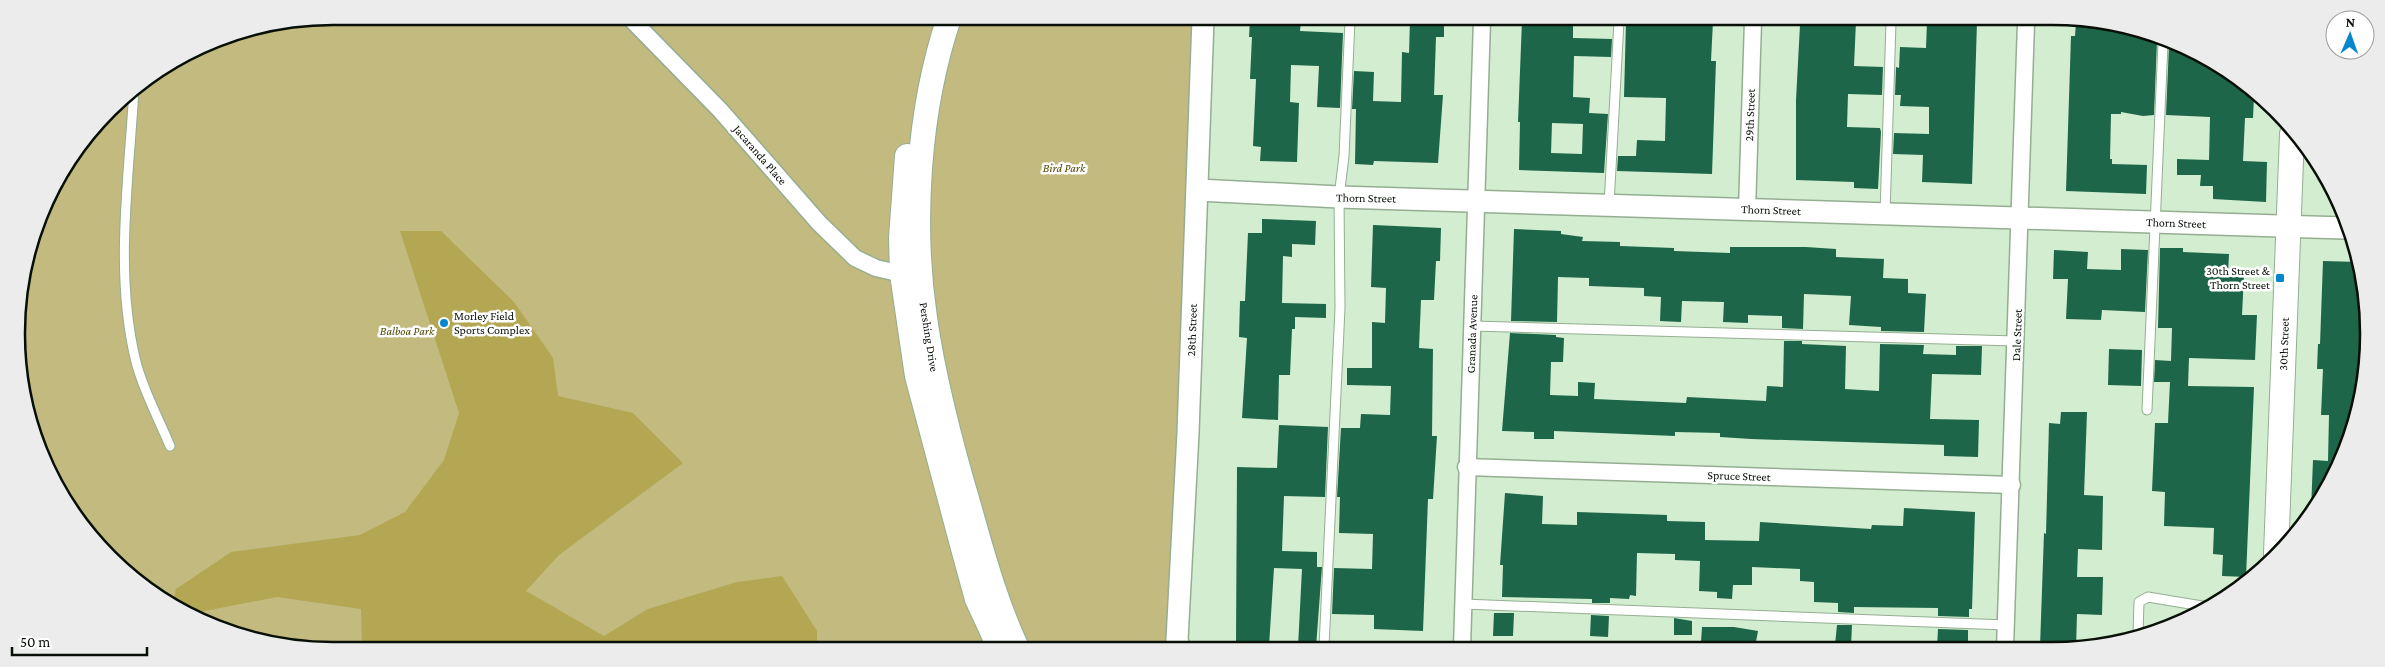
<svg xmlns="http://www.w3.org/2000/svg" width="2385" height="667" viewBox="0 0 2385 667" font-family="'Crimson Pro',serif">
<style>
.green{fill:#c2ba7e}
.forest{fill:#b3a753}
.building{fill:#1d6649;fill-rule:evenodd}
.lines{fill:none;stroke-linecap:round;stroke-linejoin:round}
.service-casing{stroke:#95ae92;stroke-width:11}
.minor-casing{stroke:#95ae92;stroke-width:19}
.tertiary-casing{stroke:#95ae92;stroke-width:24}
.secondary-casing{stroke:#95ae92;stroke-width:26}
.service{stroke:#fff;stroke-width:9}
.minor{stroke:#fff;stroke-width:16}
.tertiary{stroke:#fff;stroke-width:21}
.secondary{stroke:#fff;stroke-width:24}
.poi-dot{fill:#0587ce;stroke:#fff;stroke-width:2}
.labels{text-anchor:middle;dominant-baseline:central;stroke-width:5;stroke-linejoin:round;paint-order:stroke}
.street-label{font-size:12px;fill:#070f06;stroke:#fff}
.park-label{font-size:12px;font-style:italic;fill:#504801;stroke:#fff}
.poi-label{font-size:12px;fill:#070f06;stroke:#fff;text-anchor:end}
.rim{fill:none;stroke:#070f06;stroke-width:2.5}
</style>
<rect width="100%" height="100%" fill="#d2edcf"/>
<!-- green -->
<path class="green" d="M334,16l858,3 -23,627 -897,-1 -97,-37 -93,-82 -55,-110 -10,-104 32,-119 75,-98 88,-55z"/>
<!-- forest -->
<path class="forest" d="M400,231h41l73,71 39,56 5,38 75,17 50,50 -124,92 -33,36 78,45 44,-27 89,-27 45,-6 35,55v15l-455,-1 -1,-36 -84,-12 -88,17 -17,-9 4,-16 55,-37 129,-17 45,-23 39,-52 15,-47z"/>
<!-- building -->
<g class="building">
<path d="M1250,19l51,1 -1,11 43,2 -3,75 -23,-1 2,-41 -28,-1 -1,37 9,1 -2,59 -37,-1 1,-14 -8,-1 3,-67h-6l2,-42h-3z"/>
<path d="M1410,20h34v17h-8l-2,58h9l-5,68 -64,-2 -1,4 -18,-1 1,-55h-4l2,-38 20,1 -1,29 28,1 1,-50 7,1z"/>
<path d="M1522,20h51v18l39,1 -1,18 -37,-1 -1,41 17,1 -1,15 19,1 -4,59 -85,-3 1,-48h-2zM1552,123l31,1 -1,30 -31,-1z"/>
<path d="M1626,21h87l-2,40h5l-4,113 -95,-3 1,-15h18l1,-16 28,1 1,-43 -42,-1z"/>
<path d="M1822,21h34l-2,45 29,1 -1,28 -34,-1 -1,33 33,1 1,4 -3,57 -24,-1v-6l-58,-2v-80l4,-75 22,1z"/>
<path d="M1927,22h50l-5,162 -50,-2 1,-27 -30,-1 1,-21 35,1v-27l-29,-1 1,-11h-6l1,-28 3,1 1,-21 26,1z"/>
<path d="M2076,22h37l44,19 -3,74 -11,1 -22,-4v2h-10l-1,45h2v5l35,1 -1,29 -80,-3 5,-155h4z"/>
<path d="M2169,45l59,25 26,26 -1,22h-8l-2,43 24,1 -1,40 -53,-3v-13h-13l1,-11h-24v-16l32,1 1,-43 -44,-2z"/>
<path d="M1262,219l54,2 -1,24 -23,-1v13l-9,-1 -1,47 44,1v14l-31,-1v12h-3l-2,46h-11l-1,45 -36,-2 5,-80 -8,-1 1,-36h5l3,-68h14z"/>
<path d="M1373,225l68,3 -1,33h-4l-2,39h-13l-2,48 14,1 -1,87h5l-4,63h-5l-5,132 -49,-2v-14l-42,-1 2,-46 38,1 1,-35 -34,-1 1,-36h-3l4,-69h19l1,-14 29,1 1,-29 -44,-1v-17h25v-46l13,1 1,-35 -15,-1z"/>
<path d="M1514,229l47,2v3l22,3 -1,4 38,1v4l54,2v3l56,2v-6h76l30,2v8l48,2 -1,19 25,1v14l18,1 -2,38 -43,-1v-4l-32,-2 2,-29 -47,-2 -1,35 -21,-1v-12l-34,-1v8l-25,-1 1,-20 -42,-1 -1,21 -21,-1 1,-24 -17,-1v-8l-55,-2v-8l-31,-1 -1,45 -46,-1z"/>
<path d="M2160,248h23v4l46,2 -1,20 16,1 -2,40h15l-2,45 -66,-2 -1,28 66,1 -8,190 -24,-1 1,-21 -10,-1 1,-26 -50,-2 1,-34 -13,-1 3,-68h13l2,-41h-16l1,-22 16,1 1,-33h-14z"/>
<path d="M2121,249l27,1 -3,62 -43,-2 -1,10 -35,-1 2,-40h-15l1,-29 34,2 -1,17 34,1z"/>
<path d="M2323,261l36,1 4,9v124l-37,97 -15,18 2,-50 15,1 1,-46h-8l2,-46h-6l1,-25h2z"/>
<path d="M1510,333l46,2v2l8,1 -1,24h-12l-1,33 28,1v-14l17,1 -1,16 92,4 1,-6 79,4 1,-15 16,1 1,-46h18v3l44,2 -1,43 34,2 1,-47 44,1 -1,9 33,1v-9h26l-1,29 -49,-1 -2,45 49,1 -1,37 -34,-1v-11l-193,-6 -31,-2v-4l-45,-1v4l-121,-5v8h-20v-7l-32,-1z"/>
<path d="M2109,349l33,1 -1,36 -33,-1z"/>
<path d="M2061,412h26l-3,83 19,1 -1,54 -24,-1 -1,28h26l-1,38 -25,-1 -1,34 -36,-1 4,-114 2,1 3,-111 11,1z"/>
<path d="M1279,425l49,2 -3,70 -41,-1 -2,55 35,1v15h5l-6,80h-18l4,-78 -28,-1 -5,78 -33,-1 1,-178 40,1z"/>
<path d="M1505,493l38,3 -1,28 35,1v-13l90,3v6l38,1v18l54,1 1,-19 111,7 1,-4 31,1 1,-18 71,4 -3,97h-3v8l-31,-1v-8l-84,-1v6l-16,-1v-9l-24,-1v-20l-14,-1v-12l-48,-2v18h-19l-1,14 -15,-1v-6l-18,-1 1,-30 -25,-1v-6l-38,-1 -1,43 -6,-1 -1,4 -19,-1v5h-18v-4l-90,-2 1,-32h-3z"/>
<path d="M1494,613h20l-1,23h-20z"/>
<path d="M1591,615l18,1 -1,21 -18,-1z"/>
<path d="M1674,618l18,3v14h-18z"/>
<path d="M1837,625h15l-1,21 -16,-1z"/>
<path d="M1702,627h32l24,4 -3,16 -54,-5z"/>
<path d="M1938,629l30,1v18h-31z"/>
</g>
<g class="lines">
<!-- service casing -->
<g class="service-casing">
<g id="service">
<path d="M134,89c-5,90 -20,184 2,273 7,28 23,57 34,84"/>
<path d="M1609,205l10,-184"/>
<path d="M1885,214l6,-192"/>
<path d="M1472,326l544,15"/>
<path d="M2147,410l16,-367"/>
<path d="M1463,604l543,21"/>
<path d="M2138,634l1,-32 9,-5 60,10"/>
<path d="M1324,647l16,-339 -1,-111 5,-41 6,-136"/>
</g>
</g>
<!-- minor casing -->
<g class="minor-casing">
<g id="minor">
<path d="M629,17l91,93 99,113 36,35 21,10 26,6"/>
<path d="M1747,210l6,-189"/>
<path d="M1466,467l546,18"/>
<path d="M1462,647l20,-627"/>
<path d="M2005,648l21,-626"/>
</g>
</g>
<!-- tertiary casing -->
<g class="tertiary-casing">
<g id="tertiary">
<path d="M1198,190l141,7 1006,31"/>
<path d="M1179,646l-2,-6 11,-207 15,-414"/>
</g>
</g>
<!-- secondary casing -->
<g class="secondary-casing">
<g id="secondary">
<path d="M949,18c-31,92 -38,205 -24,300 9,63 26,127 44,188 14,49 26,94 47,140"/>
<path d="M907,156l-6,82 1,36 15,102 47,176 13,47 18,39v8"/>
<path d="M2276,554l16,-420"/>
</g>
</g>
<!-- service -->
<use href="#service" class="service"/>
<!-- minor -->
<use href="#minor" class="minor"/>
<!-- tertiary -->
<use href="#tertiary" class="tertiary"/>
<!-- secondary -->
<use href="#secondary" class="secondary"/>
</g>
<!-- markers -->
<g class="poi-dot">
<rect x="2275" y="273" width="10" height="10" rx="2.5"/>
<circle cx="444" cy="323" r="5"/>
</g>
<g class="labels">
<!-- street labels -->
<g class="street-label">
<text transform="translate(1750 115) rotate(-88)">29th Street</text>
<text transform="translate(760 155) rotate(49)">Jacaranda Place</text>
<text transform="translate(1366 198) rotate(1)">Thorn Street</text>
<text transform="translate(1771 210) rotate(2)">Thorn Street</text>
<text transform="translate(2176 223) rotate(2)">Thorn Street</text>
<text transform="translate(1192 330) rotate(-88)">28th Street</text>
<text transform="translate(1472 334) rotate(-88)">Granada Avenue</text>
<text transform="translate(2017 335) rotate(-88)">Dale Street</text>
<text transform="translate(929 337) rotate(81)">Pershing Drive</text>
<text transform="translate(2284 344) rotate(-88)">30th Street</text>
<text transform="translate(1739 476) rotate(2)">Spruce Street</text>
</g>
<!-- park labels -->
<g class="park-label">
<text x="1064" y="168">Bird Park</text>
<text x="407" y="331">Balboa Park</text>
</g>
<!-- poi labels -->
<g class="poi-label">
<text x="2270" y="271">30th Street &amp;<tspan x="2270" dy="14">Thorn Street</tspan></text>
<text x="454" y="316" text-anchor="start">Morley Field<tspan x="454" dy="14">Sports Complex</tspan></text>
</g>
</g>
<!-- crop -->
<path d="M0 0H2385V667H0ZM333 25H2052A308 308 0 0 1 2360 333V334A308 308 0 0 1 2052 642H333A308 308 0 0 1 25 334V333A308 308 0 0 1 333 25Z" fill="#ebeceb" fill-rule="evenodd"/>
<path class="rim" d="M333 25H2052A308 308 0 0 1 2360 333V334A308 308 0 0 1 2052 642H333A308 308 0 0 1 25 334V333A308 308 0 0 1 333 25Z"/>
<!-- north arrow -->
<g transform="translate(2350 35) rotate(2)"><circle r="24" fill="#ffffff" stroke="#9c9f9b"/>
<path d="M0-4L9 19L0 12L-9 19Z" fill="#0587ce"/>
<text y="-8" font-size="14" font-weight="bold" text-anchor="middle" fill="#070f06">N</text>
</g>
<!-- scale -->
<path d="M12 647v8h135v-8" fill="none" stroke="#070f06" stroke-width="2.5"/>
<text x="20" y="647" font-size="15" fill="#070f06" stroke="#ffffff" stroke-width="4" paint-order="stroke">50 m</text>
</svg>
